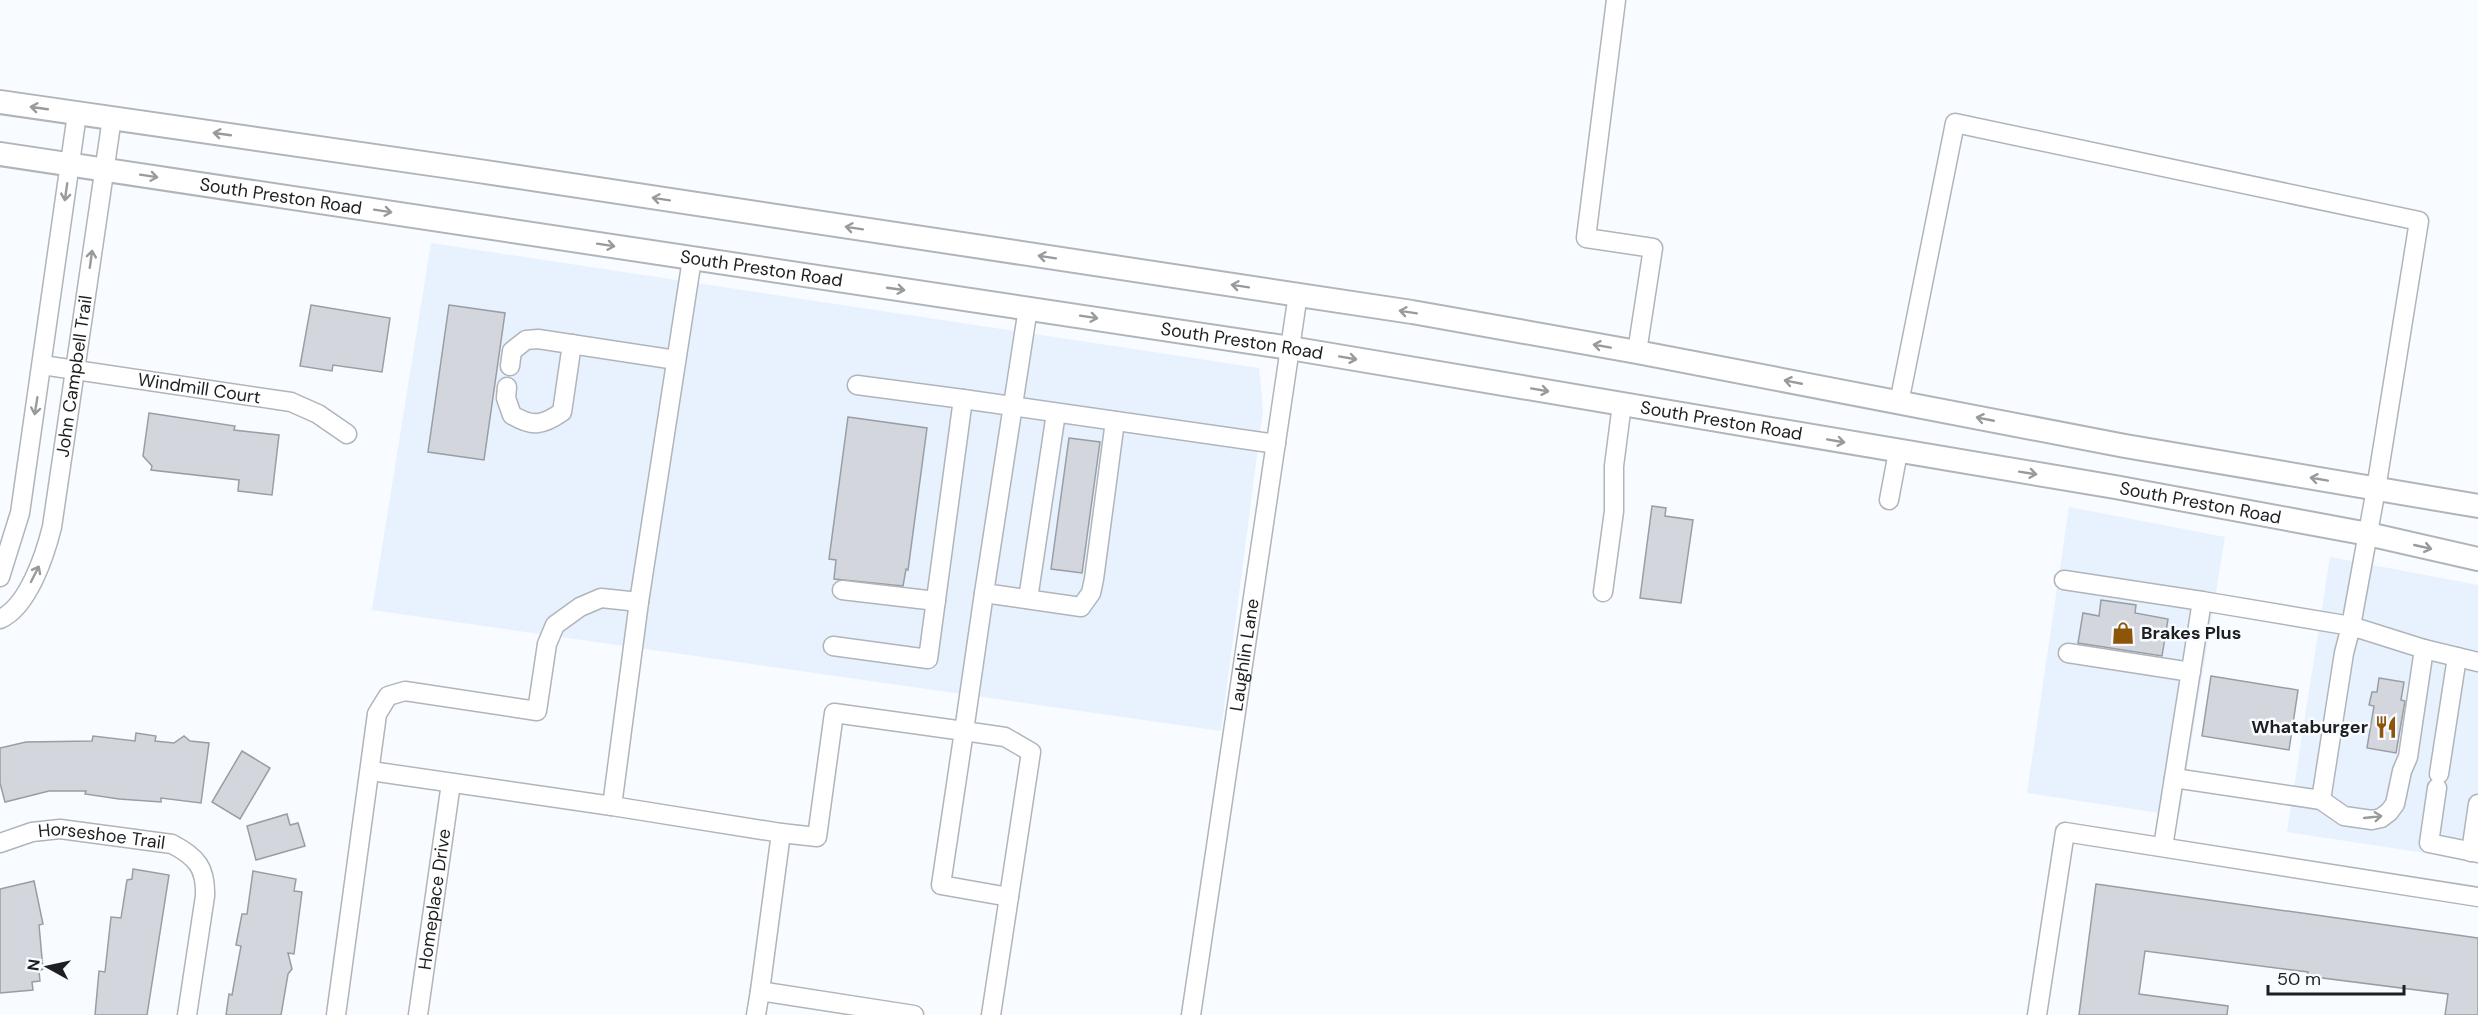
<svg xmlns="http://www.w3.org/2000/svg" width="2478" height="1015" viewBox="0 0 2478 1015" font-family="'DM Sans',sans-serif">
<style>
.built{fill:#e8f1fe}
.building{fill:#d3d7dd;stroke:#999ea3;stroke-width:1.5}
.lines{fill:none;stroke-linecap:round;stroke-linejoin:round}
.minor-casing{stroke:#b0b5ba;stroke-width:21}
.major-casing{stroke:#b0b5ba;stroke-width:26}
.minor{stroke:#fff;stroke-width:18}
.major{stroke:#fff;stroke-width:22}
.oneway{stroke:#999a9b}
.labels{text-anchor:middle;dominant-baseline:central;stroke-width:5;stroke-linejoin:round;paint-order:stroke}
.street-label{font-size:18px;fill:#1d1f21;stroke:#f8fbff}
.poi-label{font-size:18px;font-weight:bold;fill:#1d1f21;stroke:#f8fbff;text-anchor:start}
</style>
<rect width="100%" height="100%" fill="#f8fbff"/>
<!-- built -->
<g class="built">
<path d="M431,243l828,125 4,42 -42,321 -849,-121z"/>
<path d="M2069,507l156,30 -46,279 -152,-23z"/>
<path d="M2330,557l148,28v276l-191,-29z"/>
</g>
<!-- building -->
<g class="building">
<path d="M311,305l79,13 -8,54 -49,-7 -1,6 -32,-5z"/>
<path d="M449,305l56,8 -21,147 -56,-8z"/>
<path d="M149,413l86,13 -1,4 45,5 -7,60 -34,-4 1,-11 -88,-10 1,-4 -9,-10z"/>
<path d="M848,417l79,11 -19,142 -2,-1 -3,17 -69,-7 2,-19 -7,-1z"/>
<path d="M1069,438l31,4 -18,131 -31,-4z"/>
<path d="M1652,506l14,2 -1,8 28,4 -12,83 -41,-5z"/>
<path d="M2101,600l35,5 -1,8 33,6 -6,37 -84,-13 5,-30 16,3z"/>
<path d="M2211,676l87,14 -9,60 -87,-14z"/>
<path d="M2379,678l25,4 -3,18 4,1 -9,52 -29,-5 7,-42 -5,-1 3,-13h5z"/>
<path d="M136,733l20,3 -1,5 19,2 10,-7 6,5 19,2 -8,60 -40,-5v4l-42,-3 -34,-5 1,-3h-37l-44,11 -5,-19v-35l26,-6 66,-1 1,-5 42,5z"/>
<path d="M242,751l28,17 -30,51 -28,-17z"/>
<path d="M287,814l3,11 8,-2 7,23 -49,14 -9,-34z"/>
<path d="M133,869l36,6 -22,140h-52l4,-44 6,1 6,-55 10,1 6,-38 5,-1z"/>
<path d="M253,871l43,8 -2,12 8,1 -8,62 -6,-1 4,16 -4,5 -7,41h-55l3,-21 3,1 9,-49 -5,-1 6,-31h5z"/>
<path d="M34,881l9,43 -4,1 4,44 -4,2 1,10 -8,1 1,8 -33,3v-104z"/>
<path d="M2096,884l382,54v77h-33l3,-21 -141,-18 1,-4 -163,-21 -6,43 89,12 -1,9h-148z"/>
</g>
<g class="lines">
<!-- minor casing -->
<g class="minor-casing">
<g id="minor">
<path d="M1616,0l-30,238 67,10 -16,104"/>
<path d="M1028,308l-44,285 97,14 10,-14 3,-14 21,-158"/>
<path id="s1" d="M42,365l249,37 27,12 29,20"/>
<path d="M510,366l2,-15 14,-11 12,-1 138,21"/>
<path d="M507,387l-1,11 6,17c20,12 30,11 50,-3l10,-68"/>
<path d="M963,399l313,45"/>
<path d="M1899,403l56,-280 464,98 -43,268 -25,137 -149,-25 -39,246"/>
<path d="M1889,500l9,-48"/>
<path d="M0,577l20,-64 57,-399"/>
<path d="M2064,580l138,21"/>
<path d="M842,590l94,11"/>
<path d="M1603,592l11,-81v-45l8,-62"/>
<path d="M984,593l-20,138 41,6 26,15 -40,263"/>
<path d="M1028,599l28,-186"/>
<path id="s2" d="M0,619c28,-12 45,-64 52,-92l60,-409"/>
<path d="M833,646l95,13 35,-260 -106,-14"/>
<path d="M2068,653l123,19"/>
<path d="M371,771l241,35 27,-204 53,-343"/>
<path d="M2439,774l18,-117"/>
<path d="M2174,778l147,22 23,16 28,4 9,-2 8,-6 6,-8 7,-33 6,-14 16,-108"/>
<path d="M2437,788l-8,55 49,10"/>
<path d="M2321,800l23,-147 7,-27 73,23 54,13"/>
<path d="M612,806l169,27"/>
<path id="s3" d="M0,843l32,-11 28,-3 112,15c25,13 34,24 33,52l-18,119"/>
<path d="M2471,852l7,-48"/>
<path d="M760,991l21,-158 36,4 17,-124 130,18 -23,154 68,12"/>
<path d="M336,1015l41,-301 11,-18 17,-5 132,20 10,-67 8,-19 25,-18 21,-9 38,4"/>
<path id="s4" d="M418,1015l33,-232"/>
<path d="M756,1015l4,-24 154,24"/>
<path id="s5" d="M1191,1015l107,-721"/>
<path d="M2037,1015l28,-183 413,65"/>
</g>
</g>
<!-- major casing -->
<g class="major-casing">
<g id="major">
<path d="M0,102l472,68 940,142 225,40 488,94 353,60"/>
<path id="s6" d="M0,154l1290,194 825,139 253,47 110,25"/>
</g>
</g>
<!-- minor -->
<use href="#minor" class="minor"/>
<!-- major -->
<use href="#major" class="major"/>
</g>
<!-- one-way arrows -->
<defs><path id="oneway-shaft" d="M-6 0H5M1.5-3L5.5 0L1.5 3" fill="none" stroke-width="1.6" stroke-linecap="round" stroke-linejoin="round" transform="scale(1.5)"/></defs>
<g class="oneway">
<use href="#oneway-shaft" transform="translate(39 108) rotate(-172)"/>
<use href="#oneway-shaft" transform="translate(222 134) rotate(-172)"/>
<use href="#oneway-shaft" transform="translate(149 176) rotate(9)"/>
<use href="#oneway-shaft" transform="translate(66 192) rotate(98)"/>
<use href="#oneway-shaft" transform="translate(661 199) rotate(-171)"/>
<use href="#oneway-shaft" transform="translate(383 211) rotate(9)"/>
<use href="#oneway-shaft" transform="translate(854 228) rotate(-171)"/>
<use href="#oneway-shaft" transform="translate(606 245) rotate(9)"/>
<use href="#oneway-shaft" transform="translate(1047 257) rotate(-171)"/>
<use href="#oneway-shaft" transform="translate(91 259) rotate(-82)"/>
<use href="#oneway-shaft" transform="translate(1240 286) rotate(-171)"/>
<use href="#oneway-shaft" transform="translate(896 289) rotate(8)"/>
<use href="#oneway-shaft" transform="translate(1408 312) rotate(-171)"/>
<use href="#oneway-shaft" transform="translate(1089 317) rotate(9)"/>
<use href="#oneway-shaft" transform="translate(1602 346) rotate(-170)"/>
<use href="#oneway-shaft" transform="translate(1348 358) rotate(10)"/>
<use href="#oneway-shaft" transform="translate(1793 382) rotate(-169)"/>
<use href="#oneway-shaft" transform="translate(1540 390) rotate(10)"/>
<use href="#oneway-shaft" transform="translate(36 406) rotate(99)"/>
<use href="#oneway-shaft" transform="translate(1985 419) rotate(-169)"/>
<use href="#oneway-shaft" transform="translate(1836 441) rotate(10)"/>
<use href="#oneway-shaft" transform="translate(2028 473) rotate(9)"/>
<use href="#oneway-shaft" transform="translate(2319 479) rotate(-170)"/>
<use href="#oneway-shaft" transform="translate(2423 547) rotate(13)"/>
<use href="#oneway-shaft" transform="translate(35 574) rotate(-63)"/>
<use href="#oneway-shaft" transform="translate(2373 817) rotate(-6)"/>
</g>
<!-- icons -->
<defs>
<g id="shop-bare" transform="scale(1.8)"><path d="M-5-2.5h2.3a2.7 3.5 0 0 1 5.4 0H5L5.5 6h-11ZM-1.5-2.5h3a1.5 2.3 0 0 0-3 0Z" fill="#8d550a" stroke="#f8fbff" stroke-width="2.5" paint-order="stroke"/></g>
<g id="restaurant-bare" transform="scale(1.8)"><path d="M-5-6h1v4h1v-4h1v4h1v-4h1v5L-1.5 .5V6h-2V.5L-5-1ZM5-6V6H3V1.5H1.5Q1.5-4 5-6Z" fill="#8d550a" stroke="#f8fbff" stroke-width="2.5" paint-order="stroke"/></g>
</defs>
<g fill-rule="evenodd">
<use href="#shop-bare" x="2123" y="633"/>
<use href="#restaurant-bare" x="2386" y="727"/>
</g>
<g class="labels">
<!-- street labels -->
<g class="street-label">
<text stroke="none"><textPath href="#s6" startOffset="284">South Preston Road</textPath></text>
<text stroke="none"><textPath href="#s6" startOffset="770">South Preston Road</textPath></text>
<text stroke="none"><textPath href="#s6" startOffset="1256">South Preston Road</textPath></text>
<text stroke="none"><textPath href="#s2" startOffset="261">John Campbell Trail</textPath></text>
<text stroke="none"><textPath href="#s1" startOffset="159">Windmill Court</textPath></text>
<text stroke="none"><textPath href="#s6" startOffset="1742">South Preston Road</textPath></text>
<text stroke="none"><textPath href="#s6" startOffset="2228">South Preston Road</textPath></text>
<text stroke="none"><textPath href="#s5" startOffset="364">Laughlin Lane</textPath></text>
<text stroke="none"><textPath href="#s3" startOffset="104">Horseshoe Trail</textPath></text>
<text stroke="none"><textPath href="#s4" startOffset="117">Homeplace Drive</textPath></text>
</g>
<!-- poi labels -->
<g class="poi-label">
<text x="2141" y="633">Brakes Plus</text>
<text x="2368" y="727" text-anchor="end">Whataburger</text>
</g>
</g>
<!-- north arrow -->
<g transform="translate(48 967) rotate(278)" stroke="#f8fbff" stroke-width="4.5" paint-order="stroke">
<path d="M0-4.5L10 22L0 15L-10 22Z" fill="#1d1f21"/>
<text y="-9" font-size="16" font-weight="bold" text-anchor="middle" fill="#1d1f21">N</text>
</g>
<!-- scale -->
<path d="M2268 985v9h136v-9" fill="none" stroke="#1d1f21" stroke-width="3"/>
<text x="2277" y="985" font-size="18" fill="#1d1f21" stroke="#f8fbff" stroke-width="4.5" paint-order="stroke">50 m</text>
</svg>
